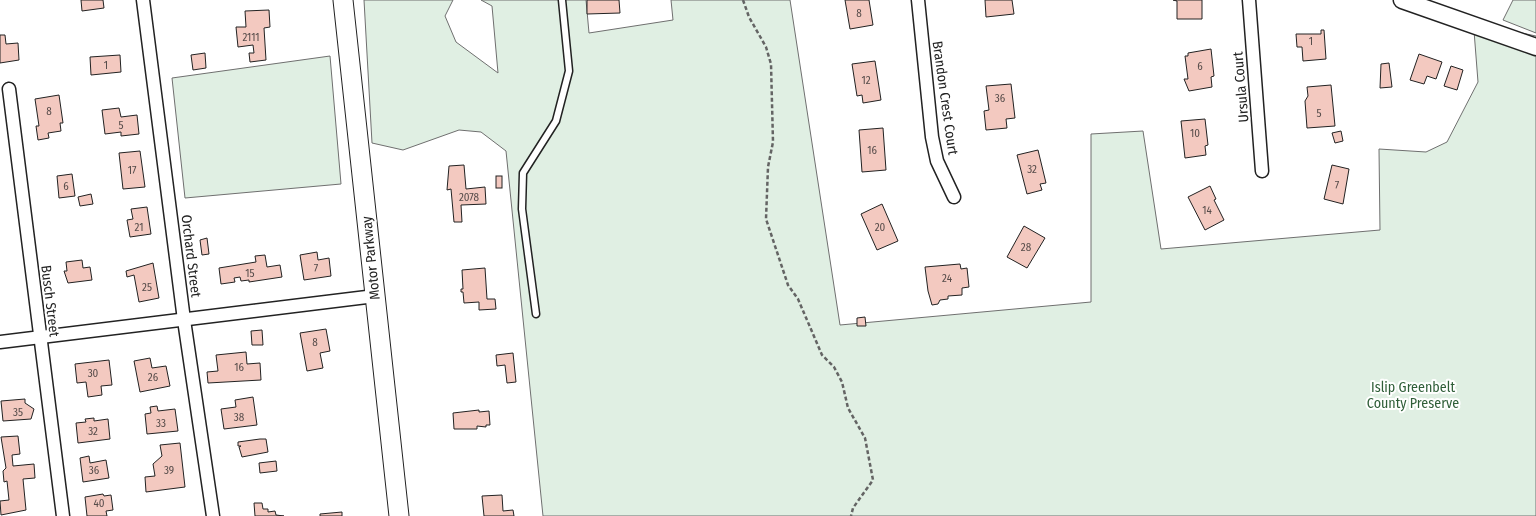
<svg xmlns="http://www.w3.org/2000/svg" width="1536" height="516" viewBox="0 0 1536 516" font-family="'Fira Sans Condensed',sans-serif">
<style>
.green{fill:#e0efe3;stroke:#6f6f6f}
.building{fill:#f3c9c0;stroke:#222}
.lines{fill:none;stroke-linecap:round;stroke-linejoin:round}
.service-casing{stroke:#222;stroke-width:9}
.minor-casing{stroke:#222;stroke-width:15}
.tertiary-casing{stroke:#222;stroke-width:19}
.secondary-casing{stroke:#222;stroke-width:21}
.path{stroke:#646464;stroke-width:2.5;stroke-dasharray:4 2.5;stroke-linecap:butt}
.service{stroke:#fff;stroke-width:6}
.minor{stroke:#fff;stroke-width:12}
.tertiary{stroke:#fff;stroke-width:16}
.secondary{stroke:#fff;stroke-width:19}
.labels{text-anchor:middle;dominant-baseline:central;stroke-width:4;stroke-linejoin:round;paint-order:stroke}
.number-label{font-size:11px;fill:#564c4a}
.street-label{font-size:14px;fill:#222;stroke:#fff}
.park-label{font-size:14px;fill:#2f5e38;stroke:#fff}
</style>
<rect width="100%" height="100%" fill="#fff"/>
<!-- green -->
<g class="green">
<path d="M364,0h89l-8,16 11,26 42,31 -6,-67 -11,-6h105l3,33 84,-13 -2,-20h119l50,325 251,-23v-168l52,-3 18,118 219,-19 -1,-81 47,3 21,-10 31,-60 -5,-64 39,13 24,5v480h-993l-37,-365 -25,-19 -22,-2 -56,20 -31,-7z"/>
<path d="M1513,0h23v33l-33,-13z"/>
<path d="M330,56l11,128 -156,14 -13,-120z"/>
</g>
<!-- building -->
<g class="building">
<path d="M81,0h22l1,8 -22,3z"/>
<path d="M587,0h32l1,13 -33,1z"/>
<path d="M845,0h24l4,25 -23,4z"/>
<path d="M985,0h27l2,14 -28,3z"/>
<path d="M1202,0v19h-25v-18l-4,-1z"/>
<path d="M269,10l1,17 -6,1 2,32 -16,2 -1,-9h5l-1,-8 -15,2 -2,-20h10l-1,-16z"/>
<path d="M1321,30h3l2,29 -23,2 -1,-14h-5l-1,-13h25z"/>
<path d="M0,35h5l1,9 12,-1 1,17 -19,3z"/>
<path d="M1211,49l3,27 -3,1 1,10 -23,4 -5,-12h4l-3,-23h3v-3z"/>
<path d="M205,53l1,15 -13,2 -2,-15z"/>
<path d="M1419,54l23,8 -6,17 -9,-3 -3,8 -14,-4z"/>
<path d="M120,55l1,17 -30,3 -1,-18z"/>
<path d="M875,61l6,39 -18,3 -1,-8 -5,1 -5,-32z"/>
<path d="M1389,63l3,24 -12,1 1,-24z"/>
<path d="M1451,66l12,4 -6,20 -13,-4z"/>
<path d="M1011,84l4,34 -9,1 1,9 -21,2 -2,-19 5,-1 -3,-24z"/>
<path d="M1331,85l4,41 -28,2 -2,-27 3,-5 -1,-9z"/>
<path d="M59,95l4,28h-3l1,8 -13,2 1,5 -11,2 -2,-14h3l-4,-27z"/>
<path d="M119,108l2,9 16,-2 2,19 -18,2v-4l-16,2 -3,-24z"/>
<path d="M1205,119l3,26 -3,1 1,9 -21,3 -4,-37z"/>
<path d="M883,128l3,42 -24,2 -3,-42z"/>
<path d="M1341,131l2,10 -8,2 -3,-10z"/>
<path d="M1038,150l8,33 -6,1 2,6 -15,4 -10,-39z"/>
<path d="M140,151l5,36 -22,2 -4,-36z"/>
<path d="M464,165l2,24 19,-2 1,17 -25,1 1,17h-8l-3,-33 -4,1 2,-24z"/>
<path d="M1332,165l17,4 -6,35 -19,-5z"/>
<path d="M72,174l3,22 -16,2 -2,-22z"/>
<rect x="496" y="176" width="6" height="12"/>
<path d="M1210,186l6,13 -2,1 10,20 -19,10 -17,-33z"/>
<path d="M91,194l2,10 -13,2 -2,-9z"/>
<path d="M882,204l16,37 -21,9 -16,-36z"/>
<path d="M147,207l4,27 -21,3 -3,-17 6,-1 -2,-10z"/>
<path d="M1024,226l21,12 -18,30 -20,-11z"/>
<path d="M207,238l2,16 -7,1 -2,-15z"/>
<path d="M317,252l1,8 11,-2 2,18 -27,4 -4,-25z"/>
<path d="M265,255l2,12 13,-2 2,12 -33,5v-2l-8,1 -1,-4 -6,1 1,4 -14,2 -2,-16 37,-6 -1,-6z"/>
<path d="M82,260l1,8 7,-1 2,13 -24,3 -4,-12h3l-1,-9z"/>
<path d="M153,263l6,35 -20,4 -5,-27 -7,2 -1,-6z"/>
<path d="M960,264l1,5 6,-1 2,19 -7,1v7l-14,1v3l-8,1 -2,4 -6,1 -4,-14 -3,-24z"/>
<path d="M485,268l2,31h8l1,10 -17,1v-8l-15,1 -1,-11h-2v-3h2l-1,-19z"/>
<path d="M865,317l1,9h-9v-8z"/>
<path d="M326,329l4,22 -10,2 3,15 -16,3 -7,-38z"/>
<path d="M262,330l1,15h-11l-1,-14z"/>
<path d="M246,352l1,12 13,-1 1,17 -53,3 -1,-11 11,-1 -2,-16z"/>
<path d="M513,353l3,29 -9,1 -2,-18 -8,1 -1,-11z"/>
<path d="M150,358l2,10 14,-2 4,20 -30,6 -6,-31z"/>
<path d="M109,360l3,25 -11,1 1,9 -14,2 -2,-15 -9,1 -2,-19z"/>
<path d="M253,397l4,28 -33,4 -3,-20 15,-2 -1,-7z"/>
<path d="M25,399v4l9,6 -3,10 -28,2 -2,-20z"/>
<path d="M157,406l1,5 17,-2 3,22 -31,3 -2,-20 6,-1 -1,-6z"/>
<path d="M479,410v2l10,-1 1,14h-4v2l-9,-1v3h-23l-1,-16z"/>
<path d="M94,418v3l14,-2 2,20 -32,4 -2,-20 10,-1 -1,-3z"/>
<path d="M18,436l2,18 -8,1 1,11 21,-2 1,14 -12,1 3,31 -25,5 -1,-14 9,-1 -2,-19 -3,1 -1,-11 3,-3 -5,-31z"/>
<path d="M260,439h6l2,13 -26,5 -3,-10 2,-1h-3v-4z"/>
<path d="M180,443l5,44 -39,5 -1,-15 10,-1 -2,-12 9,-8 -2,-11z"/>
<path d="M89,456l1,7 16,-3 3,18 -26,4 -3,-24z"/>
<path d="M276,461l1,10 -17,2 -1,-10z"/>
<path d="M103,494l1,2 7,-1 2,15 -7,1 1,5h-20l-2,-19z"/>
<path d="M502,495l1,16 10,-1 1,6h-30l-2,-20z"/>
<path d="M254,503h8l1,6h5v3l7,-1 1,4 8,1h-29z"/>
<path d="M342,512v4h-22v-2z"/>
</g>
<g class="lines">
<!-- service casing -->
<g class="service-casing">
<path id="service" d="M536,314l-14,-105 1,-36 33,-52 13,-50 -7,-71"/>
</g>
<!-- minor casing -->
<g class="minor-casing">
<g id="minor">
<path d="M143,0l41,320 29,196"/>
<path d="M918,0l14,137 5,24 17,36"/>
<path d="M1249,0l13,171"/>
<path d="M9,89l54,427"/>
<path d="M0,342l375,-46"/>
</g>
</g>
<!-- tertiary casing -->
<g class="tertiary-casing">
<path id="tertiary" d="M1402,0l134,47"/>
</g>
<!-- secondary casing -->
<g class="secondary-casing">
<path id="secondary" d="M343,0l56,516"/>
</g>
<!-- path -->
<path class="path" d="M743,0l6,17 17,30 5,17 2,78 -5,25 -2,52 22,66 10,14 24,56 12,12 8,15 6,26 17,30 8,42 -20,28 -2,8"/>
<!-- service -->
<use href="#service" class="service"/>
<!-- minor -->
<use href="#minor" class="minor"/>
<!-- tertiary -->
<use href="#tertiary" class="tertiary"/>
<!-- secondary -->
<use href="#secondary" class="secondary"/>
</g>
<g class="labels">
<!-- number labels -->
<g class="number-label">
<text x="859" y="13">8</text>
<text x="251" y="37">2111</text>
<text x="1311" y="41">1</text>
<text x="106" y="65">1</text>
<text x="1200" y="66">6</text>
<text x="866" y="80">12</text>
<text x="1000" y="98">36</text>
<text x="49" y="111">8</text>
<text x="1319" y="113">5</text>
<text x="121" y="125">5</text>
<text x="1195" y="133">10</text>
<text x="872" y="150">16</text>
<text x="1032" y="169">32</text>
<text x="132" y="170">17</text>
<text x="1337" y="185">7</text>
<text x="66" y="186">6</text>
<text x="469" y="197">2078</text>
<text x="1207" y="210">14</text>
<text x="139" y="227">21</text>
<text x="880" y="227">20</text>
<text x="1026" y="247">28</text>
<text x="316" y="268">7</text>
<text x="250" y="273">15</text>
<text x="947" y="278">24</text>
<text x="147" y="287">25</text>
<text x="315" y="342">8</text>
<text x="239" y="367">16</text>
<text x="93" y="373">30</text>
<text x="153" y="377">26</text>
<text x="18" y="412">35</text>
<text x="239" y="417">38</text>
<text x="161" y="423">33</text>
<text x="93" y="431">32</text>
<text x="94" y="470">36</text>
<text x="169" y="470">39</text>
<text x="99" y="503">40</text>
</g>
<!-- street labels -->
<g class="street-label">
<text transform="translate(1241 87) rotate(-95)">Ursula Court</text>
<text transform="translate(945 98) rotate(82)">Brandon Crest Court</text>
<text transform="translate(191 256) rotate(83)">Orchard Street</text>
<text transform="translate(371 258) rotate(-96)">Motor Parkway</text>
<text transform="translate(50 301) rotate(83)">Busch Street</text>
</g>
<!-- park labels -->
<g class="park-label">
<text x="1413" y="387">Islip Greenbelt<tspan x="1413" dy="16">County Preserve</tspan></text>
</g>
</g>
</svg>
